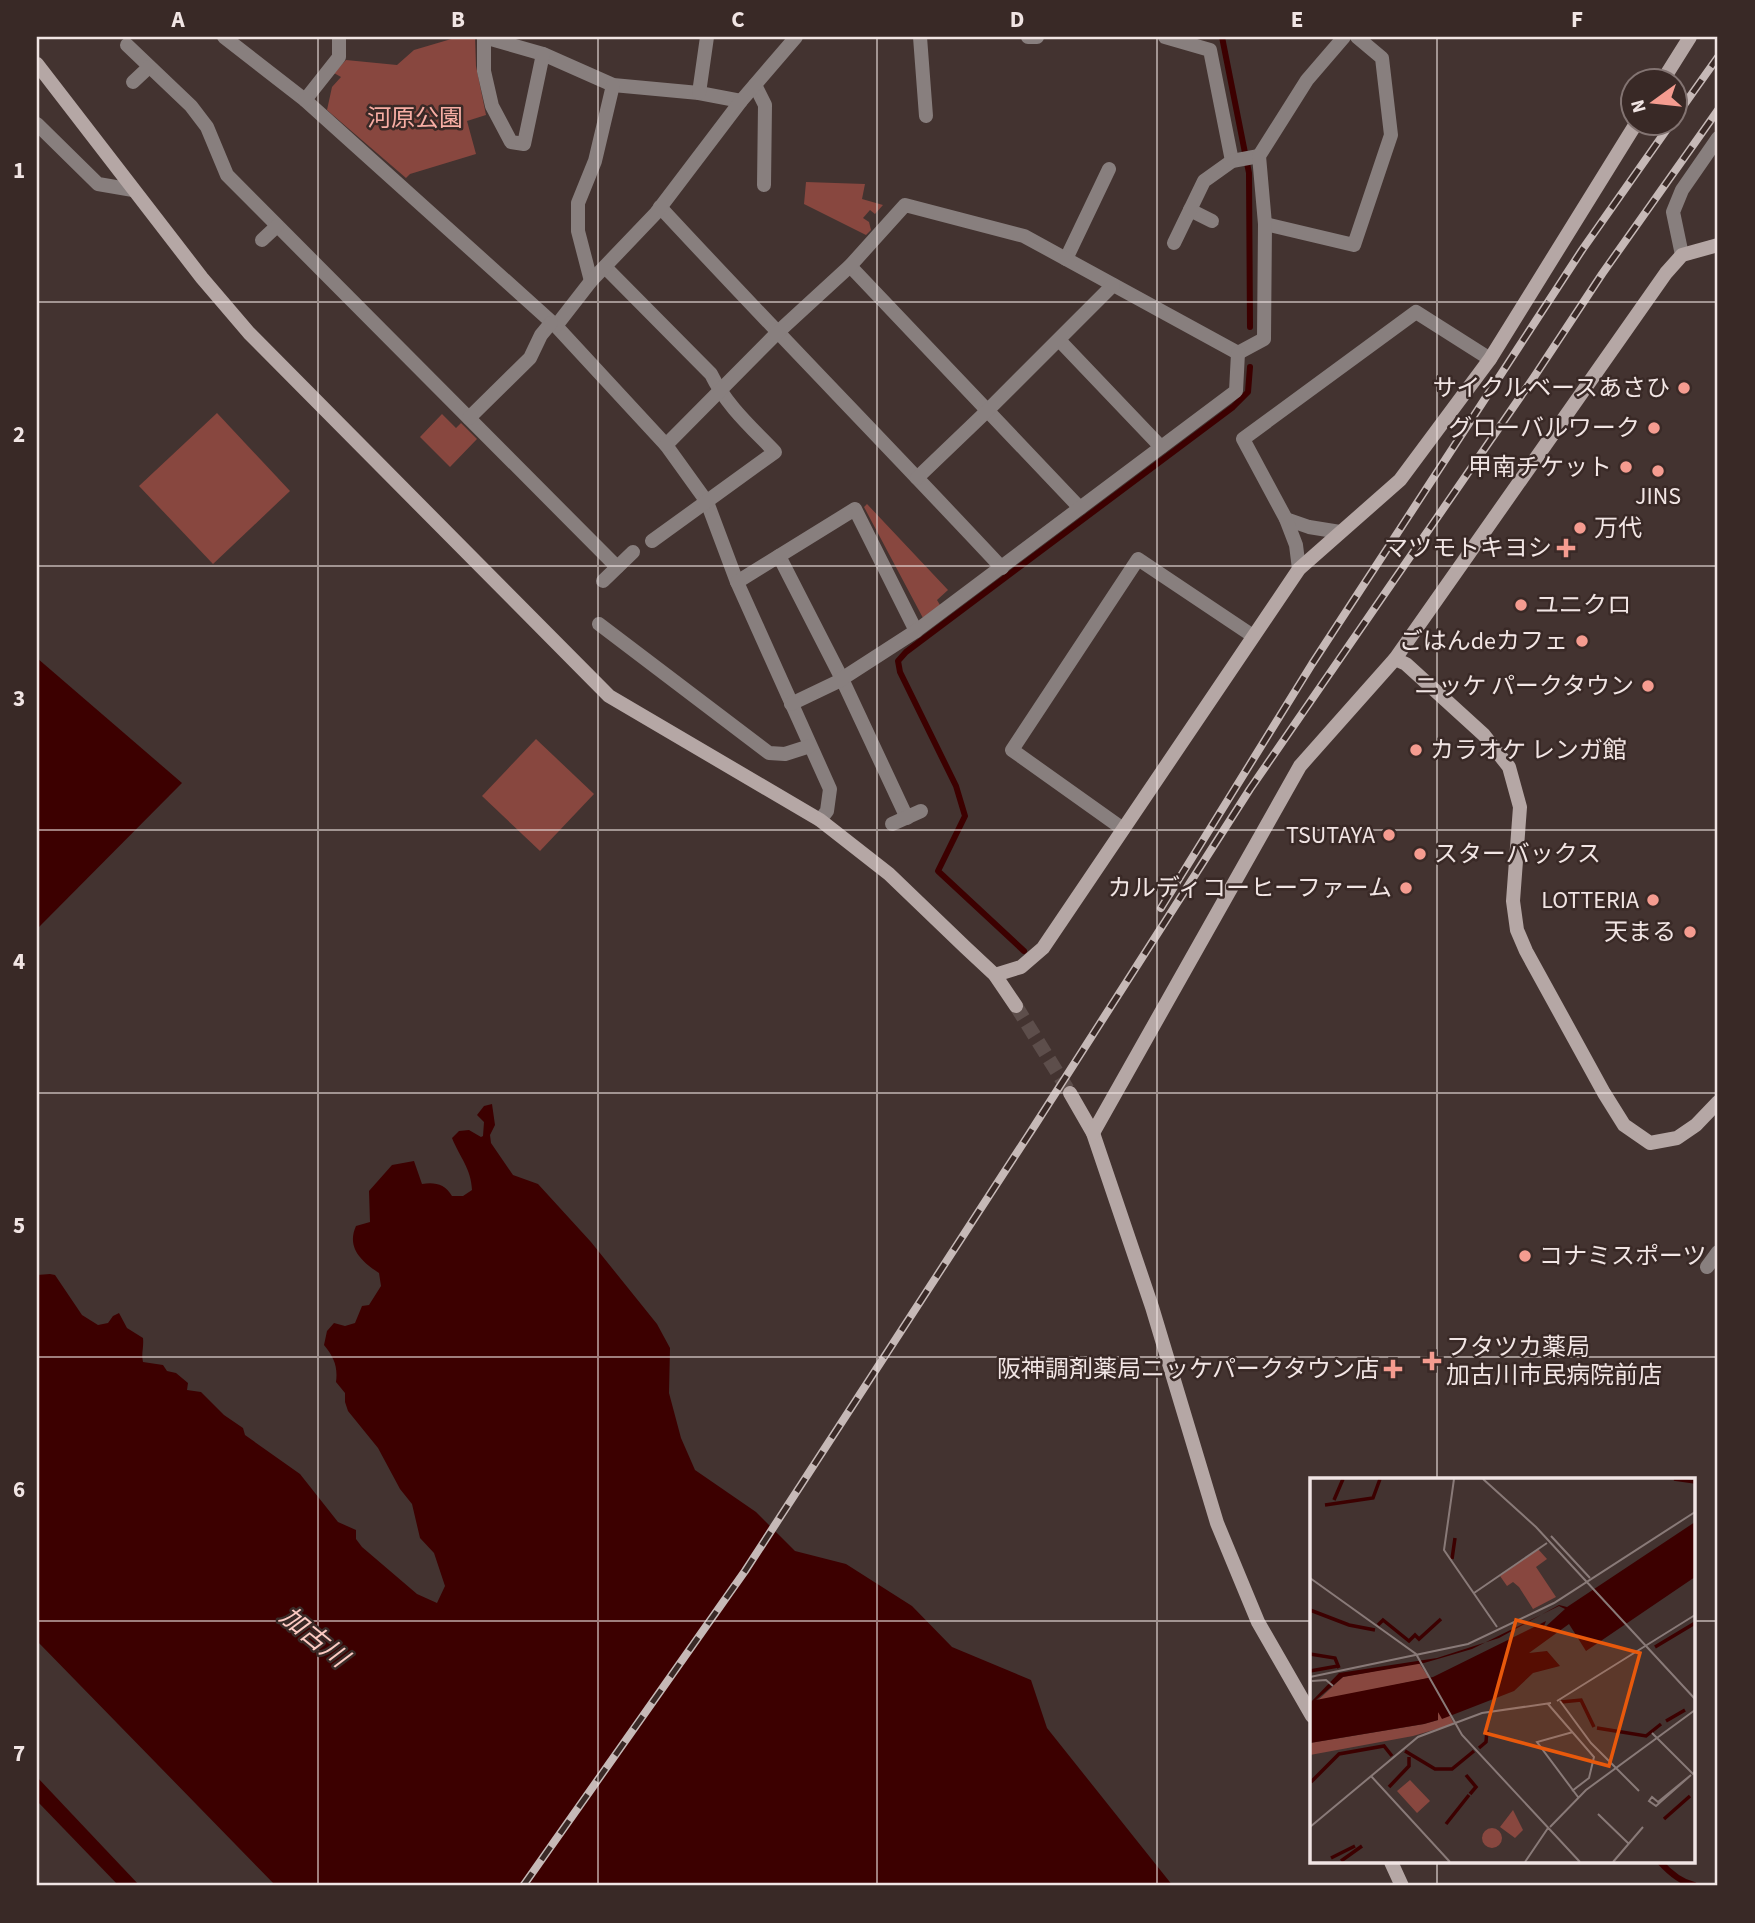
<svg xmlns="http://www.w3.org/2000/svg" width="1755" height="1923" viewBox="0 0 1755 1923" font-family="'Source Sans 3','Noto Sans JP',sans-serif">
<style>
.green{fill:#88473f}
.water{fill:#3c0000}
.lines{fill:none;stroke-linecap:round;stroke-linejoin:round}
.stream{stroke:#3c0000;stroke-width:6}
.secondary-tunnel{stroke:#5d4e4b;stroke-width:14;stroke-dasharray:14 7;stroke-linecap:butt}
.street{stroke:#887f7e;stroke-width:14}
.secondary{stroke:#b5a7a5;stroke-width:14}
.rail-casing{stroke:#c6b9b7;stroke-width:8}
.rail{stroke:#392926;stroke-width:5;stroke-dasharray:16;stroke-linecap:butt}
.grid{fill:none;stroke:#f1e5e4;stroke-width:2;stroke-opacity:0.55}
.poi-dot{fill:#f59c90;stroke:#392926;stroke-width:2.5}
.labels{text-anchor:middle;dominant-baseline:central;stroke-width:5;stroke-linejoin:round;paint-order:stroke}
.park-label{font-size:24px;fill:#f8aea4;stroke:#392926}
.poi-label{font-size:24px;fill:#f1e5e4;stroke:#392926;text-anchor:end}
.water-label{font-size:26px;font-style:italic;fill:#fccac2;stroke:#392926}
.inset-river{fill:none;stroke:#3c0000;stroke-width:3.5}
.inset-road{fill:none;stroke:#897a78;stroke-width:2}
.view{fill:#e8590c;fill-opacity:0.15;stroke:#e8590c;stroke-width:3.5}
.inset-edge{fill:none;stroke:#f1e5e4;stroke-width:3.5}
.neatline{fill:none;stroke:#f1e5e4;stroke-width:2.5}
.grid-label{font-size:23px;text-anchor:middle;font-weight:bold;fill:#f1e5e4}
</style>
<rect width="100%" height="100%" fill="#433330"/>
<!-- green -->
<g class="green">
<path d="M458,37h17l1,29 10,49 -19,6 9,33 -66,20 -4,4 -79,-68 5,-23 9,-10 -7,-4 12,-13 51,5 17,-15z"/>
<path d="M806,182l59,2 -3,15 21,6 -8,9 -5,-4 -7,8 6,4 2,8 -5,5 -62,-31z"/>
<path d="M217,413l73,78 -77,73 -74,-78z"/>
<path d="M442,414l14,14 5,-5 16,16 -27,28 -30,-30z"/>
<path d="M867,504l81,86 -11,10 3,5 -17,13 -59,-111z"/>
<path d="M536,739l58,55 -54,57 -58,-55z"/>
</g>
<!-- water -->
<g class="water">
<path d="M37,658l145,125 -145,146z"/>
<path d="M492,1104l3,21 -5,10 1,8 22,32 25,9 53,58 66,82 13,24 -1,45 12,45 14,32 61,42 39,39 51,13 66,42 40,41 79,33 16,48 126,158h-897l-239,-245v-366l13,-1 5,1 27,40 16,10 10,-2 5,-7 6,-3 8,15 16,10c1,9 -2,16 0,24l20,3 4,6 9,2 12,10 -1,7 14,2 23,23 19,13 2,7 55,39 38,48 18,8v9l6,8 55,47 20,9 8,-17 -11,-33 -14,-15 -8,-34 -12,-15 -22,-41 -30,-37 -3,-9v-9l-9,-11c2,-15 -2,-25 -12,-37l3,-14 7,-8 11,3 10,-3 7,-17 7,-1 12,-19 -2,-13c-17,-11 -33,-25 -23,-47l14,-4 -1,-31 23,-26 22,-4 8,23c13,-2 23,0 30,12h11l9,-6c-1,-22 -12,-32 -20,-52l7,-7 10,-1 12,7 2,-1 1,-14 -7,-7 7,-9z"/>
<path d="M37,1777l103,109h-21l-82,-85z"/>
</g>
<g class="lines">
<!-- stream -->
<g class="stream">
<path d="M1222,37l27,136 1,154"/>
<path d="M1024,951l-86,-80 27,-55 -9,-30 -56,-114 -2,-11 8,-9 327,-245 15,-15 2,-25"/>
<path d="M1660,1862c9,10 21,20 34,23"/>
</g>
<!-- secondary-tunnel -->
<path class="secondary-tunnel" d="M1016,1006l54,87"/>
<!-- street -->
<g class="street">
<path d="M224,37l81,63 251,226 110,119 41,57 30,80 93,207 -3,22 -7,9"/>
<path d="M484,37l59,17 70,31 86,8 42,8"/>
<path d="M484,37v34l8,35 19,36 13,2 19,-90"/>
<path d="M920,37l6,79"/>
<path d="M1028,37h9"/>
<path d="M1165,37l45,13 22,111"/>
<path d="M127,45l64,61 16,21 20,48 390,392"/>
<path d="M133,82l16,-15"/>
<path d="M755,85l10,20 -1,80"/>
<path d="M699,93l8,-56"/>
<path d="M305,100l34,-43v-20"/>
<path d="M37,124l61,60 35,6"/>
<path d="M660,207c113,122 229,240 342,361"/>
<path d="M1190,210l22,11"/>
<path d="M1265,224l89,21 37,-110 -9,-77 -25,-21"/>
<path d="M262,240l15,-14"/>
<path d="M1174,243l30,-62 28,-20 27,-5"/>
<path d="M1682,255l-9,-43 9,-22 36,-52"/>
<path d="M1066,259l43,-90"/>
<path d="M850,266l230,242"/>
<path d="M605,267l106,107c15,31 40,53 64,78l-123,89"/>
<path d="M591,281l-13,-50v-28l17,-42 18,-76"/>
<path d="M556,326l35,-45 65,-68 85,-112 55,-64"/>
<path d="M1059,340l102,107"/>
<path d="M1238,353l26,-14 1,-115 -6,-68 48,-76 37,-43"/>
<path d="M469,418l61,-60 11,-23 10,-12"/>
<path d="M666,445l111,-112 73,-67 55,-61 119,31 214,117"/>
<path d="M917,478l71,-68 125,-125"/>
<path d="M1286,519l23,8 31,5"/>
<path d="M779,556l63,123 65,139"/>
<path d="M1299,569l-3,-24 -10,-26 -43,-80 173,-127 74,47"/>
<path d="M603,581l30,-29"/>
<path d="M737,582l118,-73 61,122"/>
<path d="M599,624l170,129 16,1 25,-8"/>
<path d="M791,704l46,-22 79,-51 320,-240 2,-38"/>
<path d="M892,824l29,-13"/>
<path d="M1123,829l-111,-79 126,-191 115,77"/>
<path d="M1707,1267l11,-15"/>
</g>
<!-- secondary -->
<g class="secondary">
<path d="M37,64l165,214 47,55 360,363 211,124 69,54 76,73 30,28 21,31"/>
<path d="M1663,80l27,-43"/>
<path d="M1395,659l11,5 78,71 25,32 11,40 -7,94 4,29 9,21 78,142 20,32 26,18 27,-5 19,-13 22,-23"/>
<path d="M995,975l26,-8 22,-19 256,-379 101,-89 90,-121 147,-237"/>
<path d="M1070,1093l23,40 59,174 65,216 41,99 54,94"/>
<path d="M1093,1133l207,-367 95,-107 271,-386 16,-18 36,-10"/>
<path d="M1391,1862l11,24"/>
</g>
<!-- rail casing -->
<g class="rail-casing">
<g id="rail">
<path d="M1674,119l44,-62"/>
<path d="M1161,908l151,-244 270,-414 90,-128"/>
<path d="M523,1886l222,-315 290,-446 215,-336 284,-412 68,-103 116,-164"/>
</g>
</g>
<!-- rail -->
<use href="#rail" class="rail"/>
</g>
<!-- grid -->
<path class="grid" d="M318,37v1849M598,37v1849M877,37v1849M1157,37v1849M1437,37v1443M37,302h1681M37,566h1681M37,830h1681M37,1093h1681M37,1357h1681M37,1621h1275M1694,1621h24M1437,1862v24"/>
<!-- markers -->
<g class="poi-dot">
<circle cx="1684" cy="388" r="7"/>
<circle cx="1654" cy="428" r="7"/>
<circle cx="1626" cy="467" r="7"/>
<circle cx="1658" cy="471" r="7"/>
<circle cx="1580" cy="528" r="7"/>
<path d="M1562.5 537.5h7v7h7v7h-7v7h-7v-7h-7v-7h7z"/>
<circle cx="1521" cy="605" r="7"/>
<circle cx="1582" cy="641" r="7"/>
<circle cx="1648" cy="686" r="7"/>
<circle cx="1416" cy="750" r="7"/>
<circle cx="1389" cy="835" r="7"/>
<circle cx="1420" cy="854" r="7"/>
<circle cx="1406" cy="888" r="7"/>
<circle cx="1653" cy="900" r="7"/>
<circle cx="1690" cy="932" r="7"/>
<circle cx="1525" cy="1256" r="7"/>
<path d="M1428.5 1350.5h7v7h7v7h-7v7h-7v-7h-7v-7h7z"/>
<path d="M1389.5 1358.5h7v7h7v7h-7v7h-7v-7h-7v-7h7z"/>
</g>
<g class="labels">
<!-- park labels -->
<g class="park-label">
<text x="415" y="118">河原公園</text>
</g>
<!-- poi labels -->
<g class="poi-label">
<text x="1670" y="388">サイクルベースあさひ</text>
<text x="1640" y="428">グローバルワーク</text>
<text x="1612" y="467">甲南チケット</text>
<text x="1658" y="496" text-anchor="middle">JINS</text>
<text x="1594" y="528" text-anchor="start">万代</text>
<text x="1552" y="548">マツモトキヨシ</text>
<text x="1535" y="605" text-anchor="start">ユニクロ</text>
<text x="1568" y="641">ごはんdeカフェ</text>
<text x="1634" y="686">ニッケ パークタウン</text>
<text x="1430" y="750" text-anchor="start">カラオケ レンガ館</text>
<text x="1375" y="835">TSUTAYA</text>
<text x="1434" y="854" text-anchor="start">スターバックス</text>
<text x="1392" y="888">カルディコーヒーファーム</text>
<text x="1639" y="900">LOTTERIA</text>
<text x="1676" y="932">天まる</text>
<text x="1539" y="1256" text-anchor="start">コナミスポーツ</text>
<text x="1446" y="1347" text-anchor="start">フタツカ薬局<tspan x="1446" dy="28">加古川市民病院前店</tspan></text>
<text x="1379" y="1369">阪神調剤薬局ニッケパークタウン店</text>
</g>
<!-- water labels -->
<g class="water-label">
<text transform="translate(314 1637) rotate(39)">加古川</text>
</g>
</g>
<!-- overview -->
<g transform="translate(1310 1478)">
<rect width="385" height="385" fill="#433330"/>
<path d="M228,71l9,10 -11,8 20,30 -23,12 -14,-22 -6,-5 -6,4 -7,-10zM109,185l10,15 -112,23 26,-24zM127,234l13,4 4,8 -41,12 -103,19v-12l114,-19 14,-4zM100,302l20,21 -13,12 -20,-22zM203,332l10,20 -8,8 -15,-11zM172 360a10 10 0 1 1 20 0a10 10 0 1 1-20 0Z" fill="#88473f"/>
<path d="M385,44v55l-109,74 -17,-27 -40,29 18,-2 13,15 -27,7 -19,18 -72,28 -4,-7v8l-14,4 -114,19v-40l29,-30 98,-15 62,-20 60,-33 8,2zM249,128l6,3 -22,20 3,-8 -113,56 -117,23 27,-23 81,-14 48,-14z" fill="#3c0000" fill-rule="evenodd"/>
<path class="inset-river" d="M364,1l21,3M24,22l9,-21M15,27l48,-7 7,-19M142,81l3,-21M0,132l39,15 26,5M68,147l5,-5 26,21 6,-6 4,4 22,-20M345,169l40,-24M0,176l25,4 4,10M0,193l28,-5M251,224l20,-2 13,27M356,243l19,-11M287,250l49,8 15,-12M169,270l7,-6 1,-12M95,273l30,18h17l22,-18M156,297l10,12 -6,7M1,304l28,-28 45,-8 8,10M79,309l20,-21v-9M354,341l26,-23M136,346l23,-29M21,380l24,-12M31,383l21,-15"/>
<path class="inset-road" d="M144,1l-10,71 53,77M173,1l53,48 159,172M241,58l39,42M0,100l106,76 46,81 118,127M164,115l73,-50M0,199l158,-33 86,-41 141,-91M2,203l14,-1 7,6M247,223l138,-86M250,223l31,42 48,48M238,226l46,53 -5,21 -17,13M263,254l-36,10 41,55M342,255l41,41 2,-3M381,297l-35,31 -7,-5 3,-4 6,5zM61,298l79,86M288,336l30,29M0,349l108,-90 64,-24 69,-10M240,349l36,-37 109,-80M215,384l23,-34M303,384l30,-35"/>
<path class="view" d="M206,142l124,33 -31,113 -124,-33z"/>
<rect width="385" height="385" class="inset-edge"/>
</g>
<!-- border -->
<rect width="1755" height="1923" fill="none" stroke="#392926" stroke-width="77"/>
<!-- north arrow -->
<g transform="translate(1654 102) rotate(255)"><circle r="33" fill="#392926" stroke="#837472" stroke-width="2"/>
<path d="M0-5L12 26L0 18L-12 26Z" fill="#f59c90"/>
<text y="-10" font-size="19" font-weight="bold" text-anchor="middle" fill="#f1e5e4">N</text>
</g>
<rect x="38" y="38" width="1678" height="1846" class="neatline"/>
<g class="grid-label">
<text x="178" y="27">A</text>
<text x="458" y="27">B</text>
<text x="738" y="27">C</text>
<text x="1017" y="27">D</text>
<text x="1297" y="27">E</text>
<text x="1577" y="27">F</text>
<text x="19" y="178">1</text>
<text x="19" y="442">2</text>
<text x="19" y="706">3</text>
<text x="19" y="969">4</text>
<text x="19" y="1233">5</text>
<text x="19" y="1497">6</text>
<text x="19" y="1761">7</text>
</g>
</svg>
